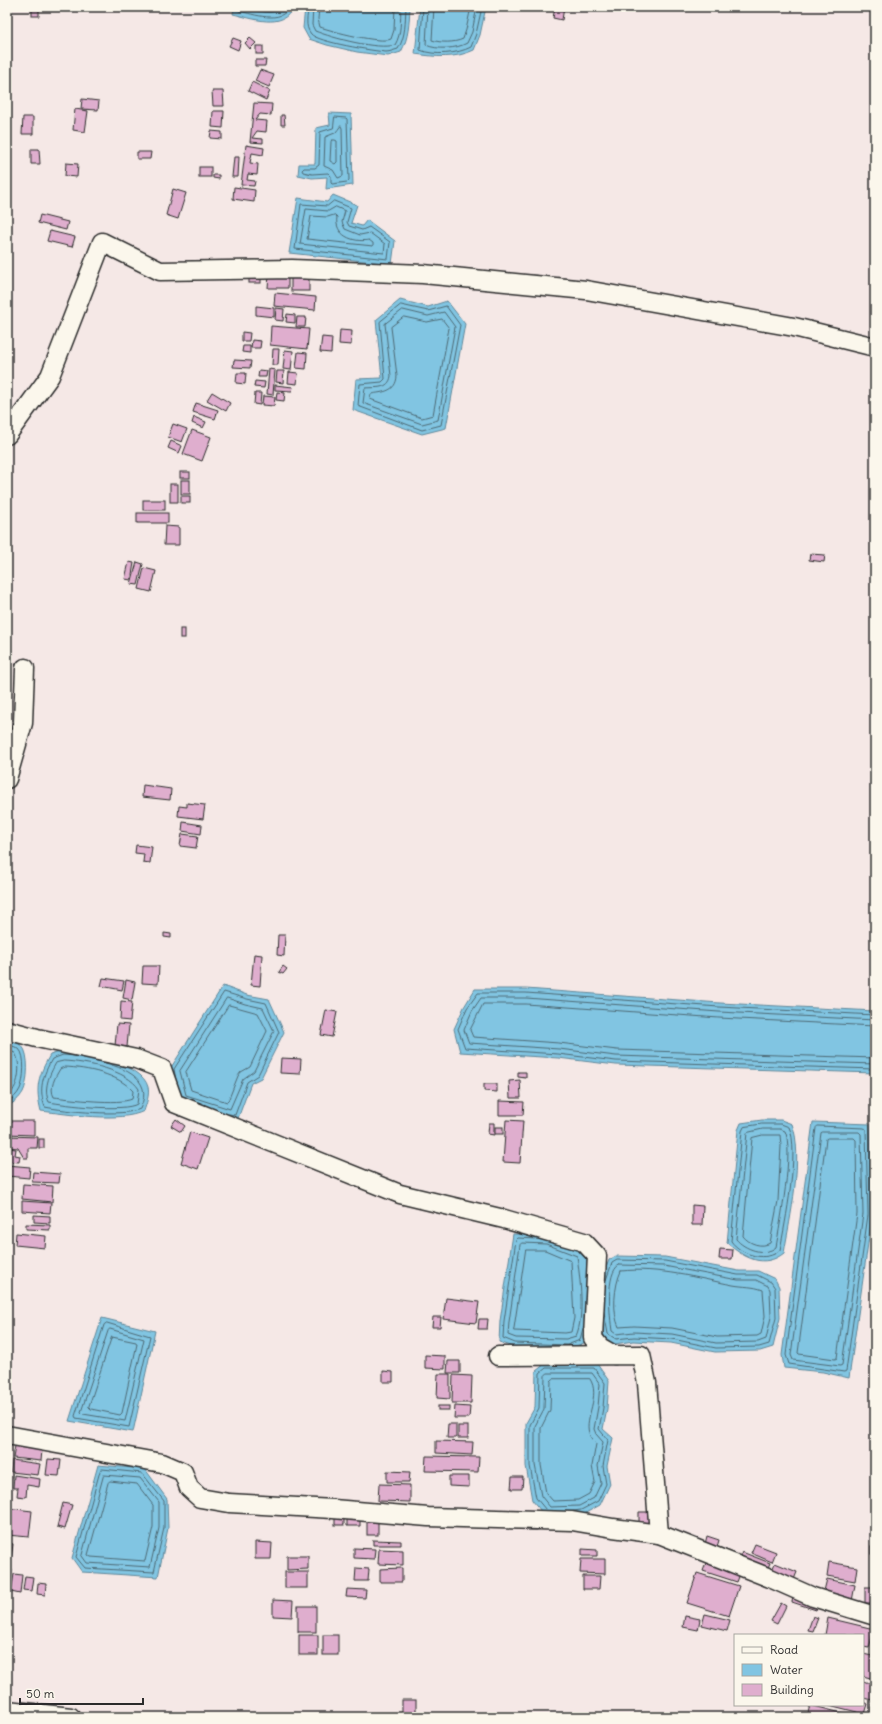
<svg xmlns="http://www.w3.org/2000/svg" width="882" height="1724" viewBox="0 0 882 1724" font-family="Delius,sans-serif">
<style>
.water{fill:#81c5e2;stroke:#5f8799}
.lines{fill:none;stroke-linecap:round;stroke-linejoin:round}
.shore{stroke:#4d6974;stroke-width:1}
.building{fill:#dfaece;stroke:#2b2b2b}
.street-casing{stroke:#2b2b2b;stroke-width:21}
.street{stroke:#fbf7ec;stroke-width:18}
</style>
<rect width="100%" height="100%" fill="#f5e8e6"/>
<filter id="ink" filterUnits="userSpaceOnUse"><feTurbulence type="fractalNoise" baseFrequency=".025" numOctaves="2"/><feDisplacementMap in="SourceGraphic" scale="8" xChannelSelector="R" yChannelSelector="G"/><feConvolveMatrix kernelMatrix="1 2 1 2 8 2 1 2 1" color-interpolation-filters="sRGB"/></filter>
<g filter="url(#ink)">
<!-- water -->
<g class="water">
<path d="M234,7h59c-9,24 -42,11 -60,7z"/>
<path d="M305,7h105c-1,17 -1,30 -9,45l-13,4 -31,-4 -30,-7 -18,-6 -6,-11z"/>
<path d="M420,7h66l-6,28 -6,15c-19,9 -38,7 -59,4z"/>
<path d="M329,113l22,1 2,71 -27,4 1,-12 -15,1 -14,-3 1,-11h16l1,-36 14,-3z"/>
<path d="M333,195l24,10 -6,18 11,3 5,-6 28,21 -3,23 -103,-11 9,-55 29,4z"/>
<path d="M400,300l28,7 19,-6 18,23 -19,104 -24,6 -69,-24 3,-31 26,-1 -6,-58z"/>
<path d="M223,986l24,9 22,4 15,33 -23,46 -10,5 -14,38 -60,-19 -7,-33z"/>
<path d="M475,989h51l194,14 155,8v62l-259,-8 -58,-7 -98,-6 -6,-23 10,-22z"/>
<path d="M7,1040c4,1 11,3 15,6 8,8 6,37 1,46 -4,7 -9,11 -16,14z"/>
<path d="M63,1051c21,4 79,11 85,36 2,7 -2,18 -4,24 -24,12 -76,3 -103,0 -6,-24 -3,-35 9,-56z"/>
<path d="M762,1120h19l11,4c12,31 -2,95 -8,129 -20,16 -40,5 -57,-10l11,-113 3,-7z"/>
<path d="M813,1122l57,2 2,91 -23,163 -26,-6 -39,-4 -2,-13z"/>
<path d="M513,1234l35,1 38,15 3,46v24l-5,23 -16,6 -54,-2 -15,-5 1,-21z"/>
<path d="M616,1256l49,1 74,14h19l17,8 4,8 1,31 -7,29 -13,4 -45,1 -44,-9 -38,-2 -18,3 -11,-7 -4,-26 1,-30 8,-21z"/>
<path d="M102,1318l53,13 -22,101 -64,-11z"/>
<path d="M545,1364h52l12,17 -2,28 -4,20 10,9 -6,28 3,18 -10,21 -18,10 -36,2 -14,-17 -6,-34v-43l9,-16 1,-36z"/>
<path d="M98,1465l47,4 22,30 1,29 -10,49 -76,-5 -10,-14z"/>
</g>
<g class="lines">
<!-- shore -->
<g class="shore">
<path d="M238,7l1,4c14,3 43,14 50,-4"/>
<path d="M243,7c12,3 31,10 41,0"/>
<path d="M308,7c0,9 -4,19 3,27 6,8 63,17 75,18 4,0 8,-2 12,-3 8,-13 7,-27 8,-42"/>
<path d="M313,7l-1,18 3,6c18,7 62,19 80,14 7,-12 5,-25 6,-38"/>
<path d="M319,7l-1,12 2,8c12,4 60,17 71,12l3,-9 1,-23"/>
<path d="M423,7l-3,43c14,6 38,4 51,-3l5,-13 6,-27"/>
<path d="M428,7l-2,38c10,5 31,4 41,-2l5,-11 5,-25"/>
<path d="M434,7l-2,33c8,3 23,3 31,-1l3,-9 5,-23"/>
<path d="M335,117l11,1 1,1 2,61 -2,2 -15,2 -1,-1v-7l-3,-3 -16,1 -9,-2 -1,-2 2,-2h11l4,-3 1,-33 13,-4z"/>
<path d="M341,126l1,2 1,48 -5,2 -5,-8 -9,-4 1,-29 10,-4z"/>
<path d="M332,140h3l2,1v21l-2,2 -5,-3 1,-19z"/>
<path d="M334,201l17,7 -4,14 2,4 13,4 7,-3 21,15 -2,17 -93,-10 6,-45 26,2z"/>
<path d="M336,207l9,4 -3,11 3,7 15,6 10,-2 15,11 -1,9 -84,-9 6,-35 22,2z"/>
<path d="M335,215l2,2c-3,18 16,26 32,23l4,3v3l-66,-7 4,-23 16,1z"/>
<path d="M401,305l27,6 18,-5 14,19 -19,100 -19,5 -64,-24 2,-22 22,-2 3,-3 -5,-57z"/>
<path d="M403,310l25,6 16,-4 11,15 -17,93 -16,4 -59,-21 2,-15c10,-1 24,2 26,-12l-6,-52z"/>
<path d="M404,317l23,5 15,-3 7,9 -16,87 -11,3 -52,-19 1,-5c12,-2 25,-2 26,-18l-6,-49z"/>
<path d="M227,998l18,6 18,4 11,23 -20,40 -11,8 -13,30 -44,-14 -6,-24z"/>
<path d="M229,1005l29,8 9,18 -17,36 -9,5 -3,4 -10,25 -1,1 -36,-12 -5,-18z"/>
<path d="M875,1015l-156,-8 -193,-14h-48l-11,15 -9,21 7,19 93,6 58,7 259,8"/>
<path d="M875,1020l-156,-8 -193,-14h-45l-9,13 -8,19 5,13 90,6 57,7 259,8"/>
<path d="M875,1026l-156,-8 -193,-14h-43l-13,26 3,7 86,6 58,7 258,8"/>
<path d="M7,1044c3,1 9,3 12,5 7,6 5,32 1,40 -3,6 -7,10 -13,13"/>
<path d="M7,1050l8,3c7,11 4,37 -8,43"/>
<path d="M76,1056l-13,-1 -11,4c-9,16 -14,30 -7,48 19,4 79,10 95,2 16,-33 -22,-43 -46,-49"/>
<path d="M64,1061c22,1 63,9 75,28l-2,15c-13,8 -72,1 -88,-2 -6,-13 0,-27 7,-39z"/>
<path d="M65,1067c22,1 53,7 68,24l-1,8c-13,6 -62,0 -78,-2 -5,-9 1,-20 6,-28z"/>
<path d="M176,1080l-2,-11 50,-77 23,7 19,4 13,29 -21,43 -11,7 -12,33 -6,-1"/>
<path d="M762,1124h19l8,3c11,22 -4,97 -9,123 -13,13 -39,5 -49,-9l11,-110 2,-4z"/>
<path d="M818,1126l46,2 2,1 2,86 -22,156 -2,1 -55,-8 -3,-9 30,-227z"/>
<path d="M763,1129h17l5,2c9,18 -5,94 -9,116 -11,10 -32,2 -40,-8l11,-106z"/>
<path d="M823,1132h36l2,2 2,80 -21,151 -2,1 -47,-6 -2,-5 30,-222z"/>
<path d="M763,1135h17l1,11 -3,55 -8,42c-8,5 -21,1 -27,-7l9,-98z"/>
<path d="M828,1138h26l2,2 1,74 -20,144 -2,1 -36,-5 -1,-1 28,-214z"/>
<path d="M537,1239l-19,-1 -2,2 -12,81 -1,17 12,5 52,2 13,-5 3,-12"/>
<path d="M522,1243l24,1 31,12c3,22 8,60 -1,80l-10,3 -50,-1 -8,-3 1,-13 11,-77z"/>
<path d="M526,1250h19l26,11 3,57 -3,14 -6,1 -51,-2z"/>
<path d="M619,1265l45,1 74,14h18l12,6 2,4 1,27 -5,22 -8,3 -42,1 -44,-9 -38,-2 -18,2 -4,-3c-2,-14 -7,-58 7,-66z"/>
<path d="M621,1271c37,-4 76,7 112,14 11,2 20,1 30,5l2,26 -4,18 -4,2 -40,1 -45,-9 -38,-2 -15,1c-7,-14 -5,-41 2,-56z"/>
<path d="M604,1312l4,22 8,5 18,-2 38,2 44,9 43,-1 10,-3 7,-26 -1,-30 -4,-6 -14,-7h-19l-73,-14 -48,-1 -5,3 -6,17"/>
<path d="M107,1323l43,13 -21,91 -53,-9 -1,-2 29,-91z"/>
<path d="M110,1329l34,10 -19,82 -42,-7 -2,-2 27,-81z"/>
<path d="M112,1337l24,5 1,2 -15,69 -2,2 -29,-6 -2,-2z"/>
<path d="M548,1373h44l8,11 -2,23 -4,22 2,5 7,8 -5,24 3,17 -7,15 -15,8 -29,1 -9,-11 -6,-31v-39l9,-17 1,-33z"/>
<path d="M590,1379c11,17 -6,38 -1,54 1,5 4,7 7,11l-4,22 3,16 -6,12 -11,6 -25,1 -7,-8 -5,-28v-37l9,-18 1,-29 2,-2z"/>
<path d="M102,1469l40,4 22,28v27l-10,44 -69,-4 -9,-11 24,-86z"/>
<path d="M104,1475l36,3 19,24v26l-9,39 -63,-4 -5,-7z"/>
<path d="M110,1481l27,3 16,21v22l-8,34 -54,-4 -3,-2 20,-72z"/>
<path d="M546,1510l-10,-12 -6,-32v-41l9,-17 1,-35 6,-5h48l11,15 -2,25 -4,21 9,11 -5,26 3,18 -8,17 -17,9 -8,1"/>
</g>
</g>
<!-- building -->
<g class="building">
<rect x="32" y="7" width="7" height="9"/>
<path d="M555,7h9l-2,13 -9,-2z"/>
<path d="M233,38l8,3 -3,9 -9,-4z"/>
<path d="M250,38l6,5 -6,6 -5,-6z"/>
<rect x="256" y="46" width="7" height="8"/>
<path d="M255,60h11l-1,6h-10z"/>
<path d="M260,70l14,5 -5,12 -14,-6z"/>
<path d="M252,82l18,9 -4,9 -18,-9z"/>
<path d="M212,91h11l1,15h-11z"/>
<path d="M82,99l17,2 -1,9 -17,-1z"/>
<path d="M254,103l18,1 -1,11 -11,-1 -5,6 12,1 -1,11 -9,-1 -5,7 11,1v4l-13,-1z"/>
<path d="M75,109l13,2 -3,21 -12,-2z"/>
<path d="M213,111h11l-1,17 -11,-1z"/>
<path d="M281,115h3l1,10h-4z"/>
<path d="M23,117h10v17h-11z"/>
<path d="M211,131l11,1v7l-12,-1z"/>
<path d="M246,145l18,3 -1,7 -11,-2 -2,10 8,1 -1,11 -9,-1 -1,6 8,1 -1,5 -13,-1z"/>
<path d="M31,149h8l1,15h-9z"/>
<path d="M137,152h14l-1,7h-13z"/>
<path d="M234,157h5l-1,20h-6z"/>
<path d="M66,163l12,1 -1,13 -12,-1z"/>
<rect x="199" y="167" width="12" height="10"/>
<path d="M213,175h6v4l-6,-1z"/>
<path d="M234,187l21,3 -1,12 -21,-3z"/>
<path d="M173,189l13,4 -8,26 -12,-4z"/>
<path d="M40,215l28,7 -2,8 -28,-7z"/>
<path d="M50,231l25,6 -3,10 -25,-6z"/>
<rect x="291" y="273" width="18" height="18"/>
<path d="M269,274h19v14h-20z"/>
<rect x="249" y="275" width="12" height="8"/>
<path d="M275,293l41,4 -1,13 -41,-4z"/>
<path d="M256,306l18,2v9l-18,-2z"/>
<path d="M276,308l8,1 -1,12 -8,-1z"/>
<path d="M287,314l8,1v8l-9,-1z"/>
<path d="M297,317h9l-1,10h-9z"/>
<path d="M271,326l38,3 -2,20 -37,-4z"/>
<path d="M340,330l12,1 -1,14 -12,-1z"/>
<path d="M242,332l8,1 -1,8h-7z"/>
<path d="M322,337l10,1 -1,15 -11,-1z"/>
<path d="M252,340l9,1 -1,7h-9z"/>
<path d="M243,346h7v7l-8,-1z"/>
<path d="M273,349h6l-1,16h-6z"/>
<path d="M285,350l8,1 -2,19 -8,-1z"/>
<path d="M298,352l9,1 -1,16 -10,-1z"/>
<path d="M234,360l17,1 -1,7 -17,-1z"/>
<path d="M269,369l6,1 -2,25 -6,-1z"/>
<path d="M259,370l8,1 -1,6h-8z"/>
<path d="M277,371h7l-1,12 -7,-1z"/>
<path d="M289,372l9,1 -1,11 -9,-1z"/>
<path d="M237,373h9l-1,11 -9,-1z"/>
<path d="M255,381l10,1 -1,6 -10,-1z"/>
<path d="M275,385l18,2 -1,4 -17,-1z"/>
<path d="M212,392l18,11 -4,8 -19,-11z"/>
<path d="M277,392l8,1 -1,8 -8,-1z"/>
<path d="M255,393h6l-1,12 -6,-1z"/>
<path d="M263,396l12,1 -1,9 -12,-1z"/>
<path d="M196,403l22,7 -3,9 -22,-7z"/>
<path d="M194,417l12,5 -3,6 -11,-5z"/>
<path d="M173,424l14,5 -5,13 -14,-5z"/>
<path d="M192,430l19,7 -9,24 -19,-7z"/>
<path d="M171,441l11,5 -3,7 -11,-5z"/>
<rect x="180" y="472" width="10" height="6"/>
<rect x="181" y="480" width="9" height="14"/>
<rect x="170" y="484" width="8" height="18"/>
<rect x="181" y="496" width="9" height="7"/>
<rect x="143" y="500" width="22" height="10"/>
<rect x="137" y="513" width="31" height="10"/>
<path d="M165,526l14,1v18h-15z"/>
<path d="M810,554l15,1 -1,7 -15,-2z"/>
<path d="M129,562l5,1 -3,17 -6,-1z"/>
<path d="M137,562l6,2 -5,21 -7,-1z"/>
<path d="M144,568l12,3 -5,21 -12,-3z"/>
<rect x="180" y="629" width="5" height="9"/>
<path d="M143,785l28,4 -1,11 -28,-3z"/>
<path d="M187,803l18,2 -2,14 -25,-3 1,-10 8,1z"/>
<path d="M183,822l19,3 -1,9 -19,-3z"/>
<path d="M182,834l16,2 -2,12 -16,-2z"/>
<path d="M136,845l16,2 -2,16 -7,-1 1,-8 -9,-1z"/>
<path d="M164,933l7,1v4l-7,-1z"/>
<path d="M278,935h7l-1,21 -7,-1z"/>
<path d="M254,954l8,1 -2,31 -9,-1z"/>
<path d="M143,966h16l-1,18 -16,-1z"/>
<path d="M283,966l4,3 -4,5 -4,-2z"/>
<path d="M103,978l21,3 -2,9 -21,-4z"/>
<path d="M126,980l9,2 -3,18 -9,-2z"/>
<path d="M121,1001l11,1 -2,19 -10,-1z"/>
<path d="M326,1010l11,2 -5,25 -11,-2z"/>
<path d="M117,1024l12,1 -2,22 -12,-1z"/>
<path d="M281,1058l20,1 -1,15 -20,-1z"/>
<path d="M518,1072h8v6l-8,-1z"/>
<path d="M520,1080l1,18h-11l-1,-17z"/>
<path d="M484,1084h13v8l-13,-1z"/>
<path d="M499,1101l25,1 -1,13h-24z"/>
<path d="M176,1119l9,7 -4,6 -10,-6z"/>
<path d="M506,1120l17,1 -3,42 -17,-1z"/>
<path d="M7,1121h27v14l-27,-1z"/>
<path d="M489,1123h5v12l-6,-1z"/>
<rect x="495" y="1127" width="8" height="7"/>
<path d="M190,1132l18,6 -10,31 -17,-6z"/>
<path d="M7,1136l31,1 -1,11h-9v10h-4l-6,-10 -11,-1z"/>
<rect x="39" y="1139" width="5" height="9"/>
<path d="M7,1148l9,1 -1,6 5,1 -1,6 -12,-1z"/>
<path d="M7,1165l23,2 -1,11 -22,-2z"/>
<path d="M33,1172l27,2 -1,9 -27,-1z"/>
<path d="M23,1184l30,2 -1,16 -30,-3z"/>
<path d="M22,1201l29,2 -1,10 -28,-2z"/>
<path d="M692,1205l11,1 -1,19h-10z"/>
<path d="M34,1215l16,1v7l-16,-1z"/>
<path d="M26,1224l24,1v5l-24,-1z"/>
<path d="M16,1233l30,3 -1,12 -30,-3z"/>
<path d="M720,1249l13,1 -1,9h-13z"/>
<path d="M446,1298l33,4 -3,21 -33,-4z"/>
<path d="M433,1317h8l-1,10h-8z"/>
<path d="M479,1319h9l-1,10h-9z"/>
<path d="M425,1355l20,1v13l-20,-1z"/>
<path d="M448,1361h12v12h-13z"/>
<path d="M383,1371l10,1v10h-10z"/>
<path d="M438,1374h12v25l-13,-1z"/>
<path d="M453,1375l19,1 -1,27h-19z"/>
<rect x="438" y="1406" width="11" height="4"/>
<path d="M455,1406l15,1 -1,11h-15z"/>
<path d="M448,1424h8v14h-9z"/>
<rect x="458" y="1426" width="10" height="12"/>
<path d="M436,1441l37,1 -1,13 -36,-2z"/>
<path d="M15,1446l27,4 -1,11 -28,-3z"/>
<path d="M426,1456l53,1 -1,15 -53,-1z"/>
<path d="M48,1459l13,1 -2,16 -13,-1z"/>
<path d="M12,1460l28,4 -2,11 -27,-3z"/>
<path d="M387,1471l23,1 -1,10h-22z"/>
<path d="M14,1475l26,4 -1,8 -12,-2 -1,12 -9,-1 1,-8h-5z"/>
<path d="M449,1476h20v11l-20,-1z"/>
<path d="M512,1477h11l-1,12h-11z"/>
<path d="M379,1484l31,1v17l-32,-1z"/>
<path d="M63,1503l9,2 -7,24 -8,-2z"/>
<path d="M7,1508l25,3 -3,26 -22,-2z"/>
<path d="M639,1512h12l-1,11 -11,-1z"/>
<rect x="335" y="1517" width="9" height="8"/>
<rect x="367" y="1517" width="11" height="18"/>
<path d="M347,1518l13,1v7h-13z"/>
<rect x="526" y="1523" width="11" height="7"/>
<path d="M707,1536l12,4 -2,7 -12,-3z"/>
<path d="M373,1540l28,1v4h-28z"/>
<path d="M255,1542l17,1 -1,16h-16z"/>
<path d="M7,1543l6,1 -3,22h-3z"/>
<path d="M755,1544l21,8 -4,10 -21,-9z"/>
<rect x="871" y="1546" width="4" height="8"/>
<path d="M354,1548l21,1 -1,10 -20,-1z"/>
<path d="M379,1549l24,1v15l-25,-1z"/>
<path d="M582,1549l15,1v6h-15z"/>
<path d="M742,1552l28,11 -4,9 -28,-11z"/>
<path d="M287,1556h21v13l-21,1z"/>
<path d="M581,1559h24v15l-25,-1z"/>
<path d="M829,1562l28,5 -2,14 -28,-5z"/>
<path d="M706,1563l34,11 -3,8 -34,-11z"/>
<path d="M775,1563l22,9 -4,10 -22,-9z"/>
<path d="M356,1568l13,1 -1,12h-13z"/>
<path d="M402,1568v14h-22v-13z"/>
<path d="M7,1570h5l-4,33h-1z"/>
<rect x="285" y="1572" width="23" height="16"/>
<path d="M697,1573l42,13 -10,30 -42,-13z"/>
<path d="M14,1574l8,1 -2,19 -9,-2z"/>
<path d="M25,1576l8,1 -2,14 -8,-1z"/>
<path d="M583,1576h17l-1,13h-16z"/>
<path d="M827,1579l28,6 -3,16 -29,-6z"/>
<path d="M38,1583l8,1 -1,11 -8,-1z"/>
<rect x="865" y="1587" width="10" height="16"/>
<path d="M347,1589l19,1 -1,8 -19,-1z"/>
<path d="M793,1597l25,8 -2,5 -24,-8z"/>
<path d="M273,1600l20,1 -1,16 -19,-1z"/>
<path d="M781,1603l5,3 -9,18 -6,-3z"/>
<rect x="298" y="1606" width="18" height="26"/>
<path d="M705,1614l25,6 -3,11 -25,-6z"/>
<path d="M685,1616l15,3 -2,11 -15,-3z"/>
<path d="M813,1616l5,2 -5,13 -5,-1z"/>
<path d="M828,1618l46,11 -5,19 -6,-1v-12h-38z"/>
<rect x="299" y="1635" width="19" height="20"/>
<rect x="323" y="1635" width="15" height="20"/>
<path d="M863,1654l9,2 2,23 -11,-3z"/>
<path d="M863,1681l12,4 -3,15 -9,-2z"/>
<path d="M875,1697v20h-4l1,-14z"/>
<rect x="402" y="1700" width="14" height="17"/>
<path d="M863,1702l5,2 -3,10 -36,-9h34z"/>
<path d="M810,1705l47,12h-50z"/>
<rect x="419" y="1712" width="6" height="5"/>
</g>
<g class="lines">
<!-- street casing -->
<g class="street-casing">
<g id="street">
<path d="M7,435l43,-59 52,-134 58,29 132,-2 131,5 163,16 208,37 81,20"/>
<path d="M7,779l16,-56 2,-55"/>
<path d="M7,1030l30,8 99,21 26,10 12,34 226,91 104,25 80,23 13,14 -4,82 7,9 14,8"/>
<path d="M498,1356l143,-1 6,28 12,151"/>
<path d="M7,1435l155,28 21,9 6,16 11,10 29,5 104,6 95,8 144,4 41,7 46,6 111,44 43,19 62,19"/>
<path d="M7,1710l64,7"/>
</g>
</g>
<!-- street -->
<use href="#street" class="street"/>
</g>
</g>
<!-- margin -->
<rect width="882" height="1724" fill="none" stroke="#fbf7ec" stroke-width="24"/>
<rect x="12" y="12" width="858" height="1700" fill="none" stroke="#2b2b2b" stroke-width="1.5" filter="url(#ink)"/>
<!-- legend -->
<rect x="734" y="1634" width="130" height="72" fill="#fbf7ec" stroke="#a8a59f"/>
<rect x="742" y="1647" width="20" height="6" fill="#fbf7ec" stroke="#a8a59f"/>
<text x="770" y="1654" font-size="12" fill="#2b2b2b">Road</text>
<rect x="742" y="1664" width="20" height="12" fill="#81c5e2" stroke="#a8a59f"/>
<text x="770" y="1674" font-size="12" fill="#2b2b2b">Water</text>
<rect x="742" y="1684" width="20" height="12" fill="#dfaece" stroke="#a8a59f"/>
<text x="770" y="1694" font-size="12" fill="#2b2b2b">Building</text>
<!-- scale -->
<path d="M20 1698v6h123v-6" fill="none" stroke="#2b2b2b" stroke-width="2"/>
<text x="26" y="1698" font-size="12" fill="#2b2b2b" stroke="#fbf7ec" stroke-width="3" paint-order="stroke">50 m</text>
</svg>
